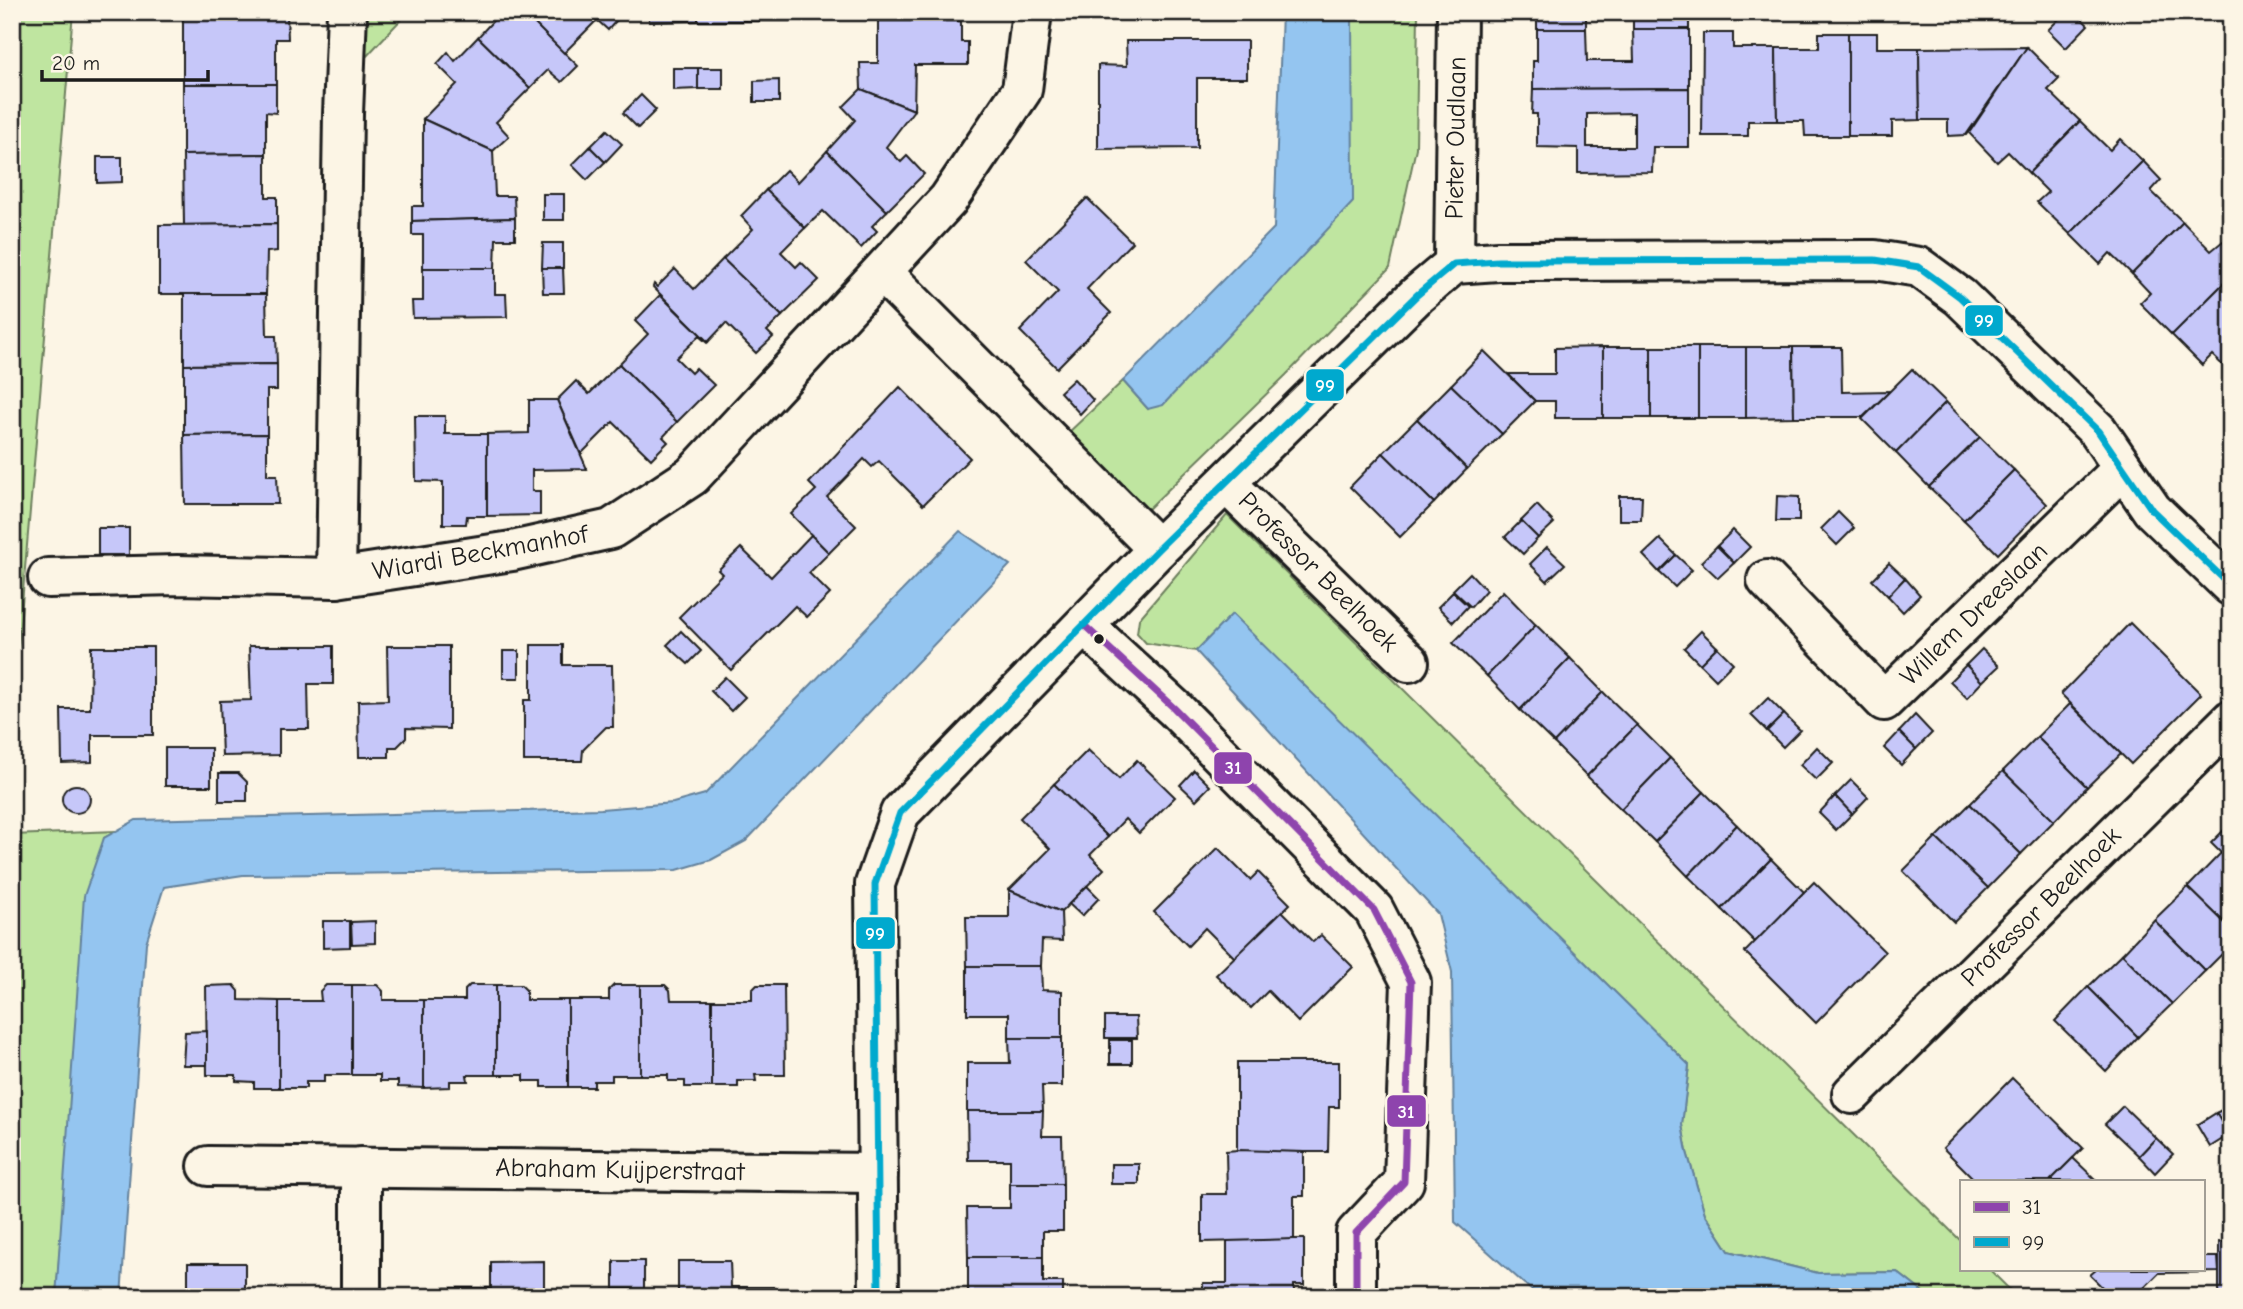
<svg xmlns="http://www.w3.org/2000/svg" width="2243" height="1309" viewBox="0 0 2243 1309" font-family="'Comic Neue',sans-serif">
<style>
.green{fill:#bfe5a0;stroke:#6e805e;stroke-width:2}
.water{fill:#94c5f0;stroke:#64819b;stroke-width:2}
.building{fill:#c6c7f9;stroke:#1c1c1c;stroke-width:2;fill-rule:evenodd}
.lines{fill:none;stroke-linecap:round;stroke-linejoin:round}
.minor-casing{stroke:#1c1c1c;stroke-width:44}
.minor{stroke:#fcf5e5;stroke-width:38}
.bus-1-casing{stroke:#fcf5e5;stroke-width:12}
.bus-2-casing{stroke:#fcf5e5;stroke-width:12}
.bus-1{stroke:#8e44ad;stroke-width:7}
.bus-2{stroke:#00a9ce;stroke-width:7}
.bus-dot{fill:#1c1c1c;stroke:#fcf5e5;stroke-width:2.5}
.labels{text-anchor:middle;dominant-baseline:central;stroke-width:5;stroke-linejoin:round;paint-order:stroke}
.street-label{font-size:26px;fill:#1c1c1c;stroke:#fcf5e5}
.line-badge{stroke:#fcf5e5;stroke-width:2.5}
.badge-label{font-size:19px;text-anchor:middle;font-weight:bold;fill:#fff}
</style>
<rect width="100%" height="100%" fill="#fcf5e5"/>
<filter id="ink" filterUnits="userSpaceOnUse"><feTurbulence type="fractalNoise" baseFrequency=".0143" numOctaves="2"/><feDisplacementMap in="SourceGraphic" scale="14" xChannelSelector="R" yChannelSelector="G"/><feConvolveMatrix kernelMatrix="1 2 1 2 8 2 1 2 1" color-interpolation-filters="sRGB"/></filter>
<g filter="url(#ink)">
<!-- green -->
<g class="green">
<path d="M12,12h61l-61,707z"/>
<path d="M366,12h42l-44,47z"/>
<path d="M1352,12h66l-2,136 -26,120 -104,107 -141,137 -77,-79 55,-52 25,28 204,-207z"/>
<path d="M1227,515l734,726v28h28l28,28h-88l-32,-25 -79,1 -89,-22 -24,-37 -18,-62 -5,-27 7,-60 -457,-450 -36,36 -50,-8 -9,-10 2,-14z"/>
<path d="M117,831l-13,7 -40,357 -8,102h-44v-462z"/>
</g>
<!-- water -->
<g class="water">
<path d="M1282,12h70l1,190 -190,203 -15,4 -25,-28 151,-153z"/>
<path d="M960,531l50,34 -264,276 -35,19 -34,10 -434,5 -79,12 -18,56 -25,354h-65l28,-401 20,-58 32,-18 465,-11 72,-6 32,-9z"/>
<path d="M1232,614l457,451 -7,60 5,27 18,62 24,37 89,22 79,-1 32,25h-390l-84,-75 -3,-250 -14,-58 -242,-263z"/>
</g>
<!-- building -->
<g class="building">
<path d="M183,12h105l-105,3z"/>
<path d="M501,12h22l55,54 -16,16 -14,-12 -18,18 -52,-51z"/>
<path d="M523,12h101l-16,18 -11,-10 -33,33z"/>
<path d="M649,12h49v9l-49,1z"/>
<rect x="698" y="12" width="47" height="9"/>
<rect x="745" y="12" width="50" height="9"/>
<rect x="878" y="12" width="83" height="9"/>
<rect x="1537" y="12" width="49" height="17"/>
<rect x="1633" y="12" width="56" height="17"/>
<path d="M2066,12h9l13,13 -22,23 -18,-18z"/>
<path d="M287,14l1,25h-12v45h-93v-69z"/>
<path d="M878,21h83v21h7v23h-53l-1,45 -53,-21 -1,-26h18z"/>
<path d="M1537,29h49l1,32h47l-1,-32h56v59l-156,1v-28h4z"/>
<path d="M1703,33h30v15h43l1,73h-29v15h-46z"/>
<path d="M1819,33h29v103h-43l-1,-15h-27l-1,-73h43z"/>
<path d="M1848,33h29v15h42l1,72 -28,1v15h-44z"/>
<path d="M478,37l52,51 -34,34 13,14 -16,15 -70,-32 34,-35 -20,-20 11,-12 7,9z"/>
<path d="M1126,41h121v37h-50v70l-99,1v-84l29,1z"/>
<path d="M2027,47l-61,88 -18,1v-16h-28l-1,-72z"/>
<path d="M2027,47l32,32 -11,11 32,31 -51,52 -21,-21 -11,10 -28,-29z"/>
<path d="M673,68h25v21l-25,1z"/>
<rect x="698" y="68" width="25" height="21"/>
<path d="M779,80v22h-25v-21z"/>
<path d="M183,84h93v29l-10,-1v42l-83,1z"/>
<path d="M1689,88v59h-36l-1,25 -74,1v-25l-41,-1v-33h-5l1,-25zM1634,113v34h-47v-33z"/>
<path d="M861,89l53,21 -28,37 15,15 6,-6 17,18 -37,37 -60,-60 28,-31 -12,-13z"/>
<path d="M641,95l15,15 -18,18 -15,-15z"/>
<path d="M423,119l70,32 2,45h19l1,22 -103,3v-15h11z"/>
<path d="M2080,121l30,29 10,-11 23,22 -73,73 -33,-32 11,-10 -19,-19z"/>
<path d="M607,130l15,14 -17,18 -15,-15z"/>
<path d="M590,147l15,15 -18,18 -15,-15z"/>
<path d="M827,151l60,60 -15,15 5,5 -16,17 -38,-37 -18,17 -39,-38 20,-20 12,12z"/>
<path d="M266,154v43h11v27l-93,1 -1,-70z"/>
<path d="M97,157h25v25l-25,1z"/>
<path d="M2143,161l18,19 -10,11 32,31 -51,52 -22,-21 -10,11 -30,-30z"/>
<path d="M766,190l39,38 -24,24 15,15 5,-5 18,18 -37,36 -59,-57 30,-30 -12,-13z"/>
<rect x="543" y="194" width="21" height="26"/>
<path d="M1087,198l45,44 -45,47 24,24 -54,55 -37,-37 38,-39 -32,-32z"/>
<path d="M515,218v21h-19l-1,29h-72v-33h-11v-14z"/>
<path d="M2183,222l28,29 12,-10 8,8v27l-59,59 -32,-32 10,-10 -18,-19z"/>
<path d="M277,224v27l-10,1 -1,42h-107v-69z"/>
<path d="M543,243h20v25h-21z"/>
<path d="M723,259l59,57 -15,15 6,6 -17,16 -30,-30 -18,19 -55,-55 1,-3 3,3 18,-18 19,20z"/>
<path d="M423,268h72v26h11l1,23 -94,1 -1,-17h11z"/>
<path d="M542,268h21l1,25h-21z"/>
<path d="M2231,276v97l-19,-18 -10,10 -30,-30z"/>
<path d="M184,294h82l1,42h9l1,28 -93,1z"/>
<path d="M660,295l48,47 -1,1 -8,-7 -23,22 15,15 5,-5 18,17 -37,37 -58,-58 29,-30 -13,-13z"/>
<rect x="1603" y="347" width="48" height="71"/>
<path d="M1603,347v71h-48v-17h-20l-27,-27h47v-26z"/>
<rect x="1651" y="347" width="47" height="71"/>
<rect x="1698" y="347" width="48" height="71"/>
<path d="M1746,347h47l1,70 -48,1z"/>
<path d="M1793,347h48l1,45 48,-1 -27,26h-69z"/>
<path d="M1484,351l51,50 -33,33 -51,-49z"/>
<path d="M277,364v26h-10v44l-83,1v-70z"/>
<path d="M619,364l58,58 -14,15 5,5 -17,17 -38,-37 -32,32 -24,-54 19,-19 13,13z"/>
<path d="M1912,369l34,33 -50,51 -34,-34z"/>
<path d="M1074,379l19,21 -13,14 -20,-22z"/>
<path d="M1451,385l51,49 -35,35 -50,-50z"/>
<path d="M900,387l70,71 -47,47 -44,-44 -7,6 -8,-8 -37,38 29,29 -27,27 -38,-39 25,-24 -7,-7z"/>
<path d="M529,400h28l30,69 -55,1v21h8v24l-53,1v-82l42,-1z"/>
<path d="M1946,402l34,35 -51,50 -33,-34z"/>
<path d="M415,416h30v18h42v82h-20l-1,8h-23v-42l-27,-1z"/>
<path d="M1417,419l50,50 -33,34 -51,-50z"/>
<path d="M267,434v41h10l1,29h-93l-1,-69z"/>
<path d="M1980,437l34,33 -50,50 -35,-33z"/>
<path d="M1383,453l51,50 -34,34 -50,-50z"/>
<path d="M2014,470l33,34 -49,50 -34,-34z"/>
<path d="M1619,496h23l-1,24h-22z"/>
<path d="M1777,496l22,1v24h-23z"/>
<path d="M1537,505l17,18 -16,15 -17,-17z"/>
<path d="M1838,512l16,16 -17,17 -16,-16z"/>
<path d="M1521,521l17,17 -15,16 -18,-17z"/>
<rect x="98" y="528" width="31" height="27"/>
<path d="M1733,530l17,17 -16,16 -17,-17z"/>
<path d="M811,535l18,18 -20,20 21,21 -23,23 -12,-11 -64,64 -52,-53 43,-43 -4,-4 23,-22 30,29z"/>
<path d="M1660,539l16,16 -17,17 -16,-17z"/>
<path d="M1717,546l17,17 -16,15 -17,-16z"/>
<path d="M1547,547l18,17 -18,17 -17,-17z"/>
<path d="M1676,555l16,15 -17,17 -16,-15z"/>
<path d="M1889,563l16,15 -17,18 -16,-16z"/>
<path d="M1470,573l16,17 -15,17 -18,-17z"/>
<path d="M1905,578l15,17 -17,17 -15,-16z"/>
<path d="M1503,591l33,34 -49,51 -34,-33z"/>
<path d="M1453,592l15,14 -15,16 -15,-15z"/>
<path d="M2130,623l71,71 -70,70 -70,-70z"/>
<path d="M1536,625l34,33 -50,52 -33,-34z"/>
<path d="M681,631l20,20 -13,13 -21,-19z"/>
<path d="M1701,631l16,16 -17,17 -16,-16z"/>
<path d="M531,645h32v20h49l1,62h-7l-23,23 -1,11h-58v-61h7z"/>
<path d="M249,646h84v38h-25l1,45h-30v26l-57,1 -2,-55 31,-1z"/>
<path d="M387,646h62v83l-43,-1v10l-9,9h-8v10h-30l-1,-56 30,-1z"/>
<path d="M91,647h62v88h-61v27l-30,1 -1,-54h29z"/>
<path d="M1717,647l16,16 -17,17 -16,-16z"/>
<path d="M1982,649l17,17 -17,16 -16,-17z"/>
<rect x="503" y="651" width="16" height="27"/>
<path d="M1570,658l33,34 -49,51 -34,-33z"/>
<path d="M1966,665l16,17 -15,16 -17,-17z"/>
<path d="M725,677l20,20 -14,14 -20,-20z"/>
<path d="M1603,692l34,33 -50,51 -33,-33z"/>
<path d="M1768,698l16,16 -17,17 -16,-16z"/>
<path d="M2070,704l51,50 -34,33 -50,-50z"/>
<path d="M1784,714l16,16 -17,17 -16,-16z"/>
<path d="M1915,715l17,18 -16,16 -17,-17z"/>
<path d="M1637,725l33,33 -49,51 -34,-33z"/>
<path d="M1899,732l17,17 -15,16 -17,-17z"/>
<path d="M2037,737l50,50 -33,34 -51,-50z"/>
<path d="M1817,747l16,16 -17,17 -16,-15z"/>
<rect x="165" y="748" width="46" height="38"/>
<path d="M1088,750l31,29 18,-19 38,37 -36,36 -14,-14 -17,18 -54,-53z"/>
<path d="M1670,758l34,34 -49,50 -34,-33z"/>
<path d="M1194,770l16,16 -14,14 -16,-15z"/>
<path d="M2003,771l51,50 -33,33 -51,-50z"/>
<path d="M219,773h19l9,9v19h-28z"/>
<path d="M1851,780l17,17 -16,17 -17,-18z"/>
<path d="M1054,784l54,53 -18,18 14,14 -43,43 -52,-22 41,-41 -30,-31z"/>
<circle cx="76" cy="799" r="14"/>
<path d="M1704,792l33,33 -49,51 -33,-34z"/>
<path d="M1835,796l17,18 -16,16 -17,-17z"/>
<path d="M1970,804l51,50 -33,34 -52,-50z"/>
<path d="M2231,823v40l-20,-20z"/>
<path d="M1737,825l34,34 -49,50 -34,-33z"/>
<path d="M1936,838l52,50 -34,34 -51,-51z"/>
<path d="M1218,848l32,32 8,-8 32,32 -55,54 -30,-30 -17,18 -34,-34z"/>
<path d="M2221,853l10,10v66l-43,-42z"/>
<path d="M1771,859l33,33 -49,50 -33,-33z"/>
<path d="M1814,882l71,70 -69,71 -71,-71z"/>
<path d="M1087,886l12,12 -17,18 -13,-12z"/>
<path d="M2188,887l43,42v16l-26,26 -51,-51z"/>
<path d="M1009,890l52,22 1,29 -20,-1 -1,26h-74l-1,-49h43z"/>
<path d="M1282,911l31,31 8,-7 32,32 -55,55 -30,-31 -17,17 -35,-33z"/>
<path d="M2154,920l51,51 -33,33 -50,-50z"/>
<path d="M323,921h27v26l-27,1z"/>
<path d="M375,921v22l-23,1 -1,-22z"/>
<path d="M2122,954l50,50 -34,33 -50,-50z"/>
<path d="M967,966h74l1,24 20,1v47h-53v-24h-42z"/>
<path d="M234,985l5,6v9l40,1v87h-25v-6l-18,-1v-6h-29l-1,-89z"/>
<path d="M326,985h26v90h-28v7h-18v6h-27v-87h42l-1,-10z"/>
<path d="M352,985h25l6,6v9h41v88l-26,-1v-6h-18v-6h-28z"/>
<path d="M470,985h26v90h-29l1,6h-18v6l-26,1v-88h41v-10z"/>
<path d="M496,985h25l5,5v10h42v87h-26v-6h-18v-6h-28z"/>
<path d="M614,985h26v90h-28v6h-18v6h-26v-87h41v-10z"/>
<path d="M640,985h25l5,5 1,10h41v87h-27v-6h-17v-6h-28z"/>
<path d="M757,985h27l1,90h-30l1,6h-18v6h-26v-87h40v-10z"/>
<path d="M2088,987l50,50 -32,34 -51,-50z"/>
<path d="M1105,1017h31l1,21h-32z"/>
<path d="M207,1031v34h-24l2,-33z"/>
<path d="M1009,1038h53v48h-20l1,25h-76v-48h43z"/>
<rect x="1110" y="1040" width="22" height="24"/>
<path d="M1237,1062h102v45h-10l-1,45h-91z"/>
<path d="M2012,1078l71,70 -33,33h-74l-33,-33z"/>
<path d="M2231,1105v29l-2,1 -13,-22z"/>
<path d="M2123,1106l33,32 -17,18 -34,-32z"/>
<path d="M967,1111h76l-1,25h20l1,48h-53v-24h-42z"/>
<path d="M2216,1113l13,22 -19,12 -13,-22z"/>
<path d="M2156,1138l17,16 -18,19 -16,-17z"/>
<path d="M1238,1150l66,2v44h-10v44l-92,2v-48h25l-1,-43z"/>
<path d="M2073,1158l24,23h-47z"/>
<rect x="1111" y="1164" width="28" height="20"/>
<path d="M1010,1184h53v47h-20v26h-75l-1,-49h43z"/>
<path d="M1294,1239h10v46h-10v12h-91v-14h24v-42z"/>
<rect x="2219" y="1242" width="12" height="55"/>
<path d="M968,1257h75v25h20v15h-95z"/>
<path d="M2203,1257h15l1,15 -60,1 -24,24h-23l-22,-22 7,-6h106z"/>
<path d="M544,1261v36h-98v-9h45v-26z"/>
<rect x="614" y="1261" width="30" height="28"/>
<path d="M678,1261h52l1,26h42v10h-95z"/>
<path d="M188,1263h57v30h59v4h-116z"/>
</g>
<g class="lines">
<!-- minor casing -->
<g class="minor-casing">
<g id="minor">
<path d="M1454,264l3,-252"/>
<path d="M883,273l275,276"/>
<path d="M1226,483l183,179"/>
<path d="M48,578l129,-3 159,3 176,-27 99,-22 81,-53 256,-276 74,-110 10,-78"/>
<path d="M336,578l7,-464 4,-102"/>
<path d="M1767,580l117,121 239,-233"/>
<path d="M1085,626l89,82 200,202 37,72 -7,200 -48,51v64"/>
<path d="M1852,1094l379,-374"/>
<path d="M208,1166l670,7"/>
<path d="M361,1297v-130"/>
<path d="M879,1297l-4,-413 25,-71 258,-264 259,-254 37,-31 44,-3 377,-1 44,7 41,30 138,134 54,79 79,76"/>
</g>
</g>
<!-- minor -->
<use href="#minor" class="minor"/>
<!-- bus-1 casing -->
<g class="bus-1-casing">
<path id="bus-1" d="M1085,626l89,82 200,202 37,72 -7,200 -48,51v64"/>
</g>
<!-- bus-2 casing -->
<g class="bus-2-casing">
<path id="bus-2" d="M879,1297l-4,-413 25,-71 258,-264 259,-254 37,-31 44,-3 377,-1 44,7 41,30 138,134 54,79 79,76"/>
</g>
<!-- bus-1 -->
<use href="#bus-1" class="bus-1"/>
<!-- bus-2 -->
<use href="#bus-2" class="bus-2"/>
</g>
</g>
<!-- markers -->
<circle class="bus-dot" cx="1099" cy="639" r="6"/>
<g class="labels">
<!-- street labels -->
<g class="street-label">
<text transform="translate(1456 138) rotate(-89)">Pieter Oudlaan</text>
<text transform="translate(480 553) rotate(-10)">Wiardi Beckmanhof</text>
<text transform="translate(1318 572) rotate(45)">Professor Beelhoek</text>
<text transform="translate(1974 614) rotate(-44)">Willem Dreeslaan</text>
<text transform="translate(2041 907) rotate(-45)">Professor Beelhoek</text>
<text transform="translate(620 1170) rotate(1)">Abraham Kuijperstraat</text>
</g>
</g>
<g class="line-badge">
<rect x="1964" y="304" width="40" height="33" rx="7" fill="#00a9ce"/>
<rect x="1305" y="368" width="40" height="34" rx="7" fill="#00a9ce"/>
<rect x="1213" y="751" width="40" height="34" rx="7" fill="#8e44ad"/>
<rect x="855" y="916" width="41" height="34" rx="7" fill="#00a9ce"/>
<rect x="1386" y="1094" width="41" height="34" rx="7" fill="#8e44ad"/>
</g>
<g class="badge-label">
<text x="1984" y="327">99</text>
<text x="1325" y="392">99</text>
<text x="1233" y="774">31</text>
<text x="875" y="940">99</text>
<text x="1406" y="1118">31</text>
</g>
<!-- margin -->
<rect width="2243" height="1309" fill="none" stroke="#fcf5e5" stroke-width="42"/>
<rect x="21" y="21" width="2201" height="1267" fill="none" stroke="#1c1c1c" stroke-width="2.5" filter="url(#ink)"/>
<!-- legend -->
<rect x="1960" y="1180" width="245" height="91" fill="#fcf5e5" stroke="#a29e95" stroke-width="2"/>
<rect x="1974" y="1202" width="35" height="10" fill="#8e44ad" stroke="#a29e95" stroke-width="2"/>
<text x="2022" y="1214" font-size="21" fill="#1c1c1c">31</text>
<rect x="1974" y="1237" width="35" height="10" fill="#00a9ce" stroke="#a29e95" stroke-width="2"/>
<text x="2022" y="1250" font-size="21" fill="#1c1c1c">99</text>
<!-- scale -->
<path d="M42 70v10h166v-10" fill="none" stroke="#1c1c1c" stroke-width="3.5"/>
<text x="52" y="70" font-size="21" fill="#1c1c1c" stroke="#fcf5e5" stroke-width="5" paint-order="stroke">20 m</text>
</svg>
